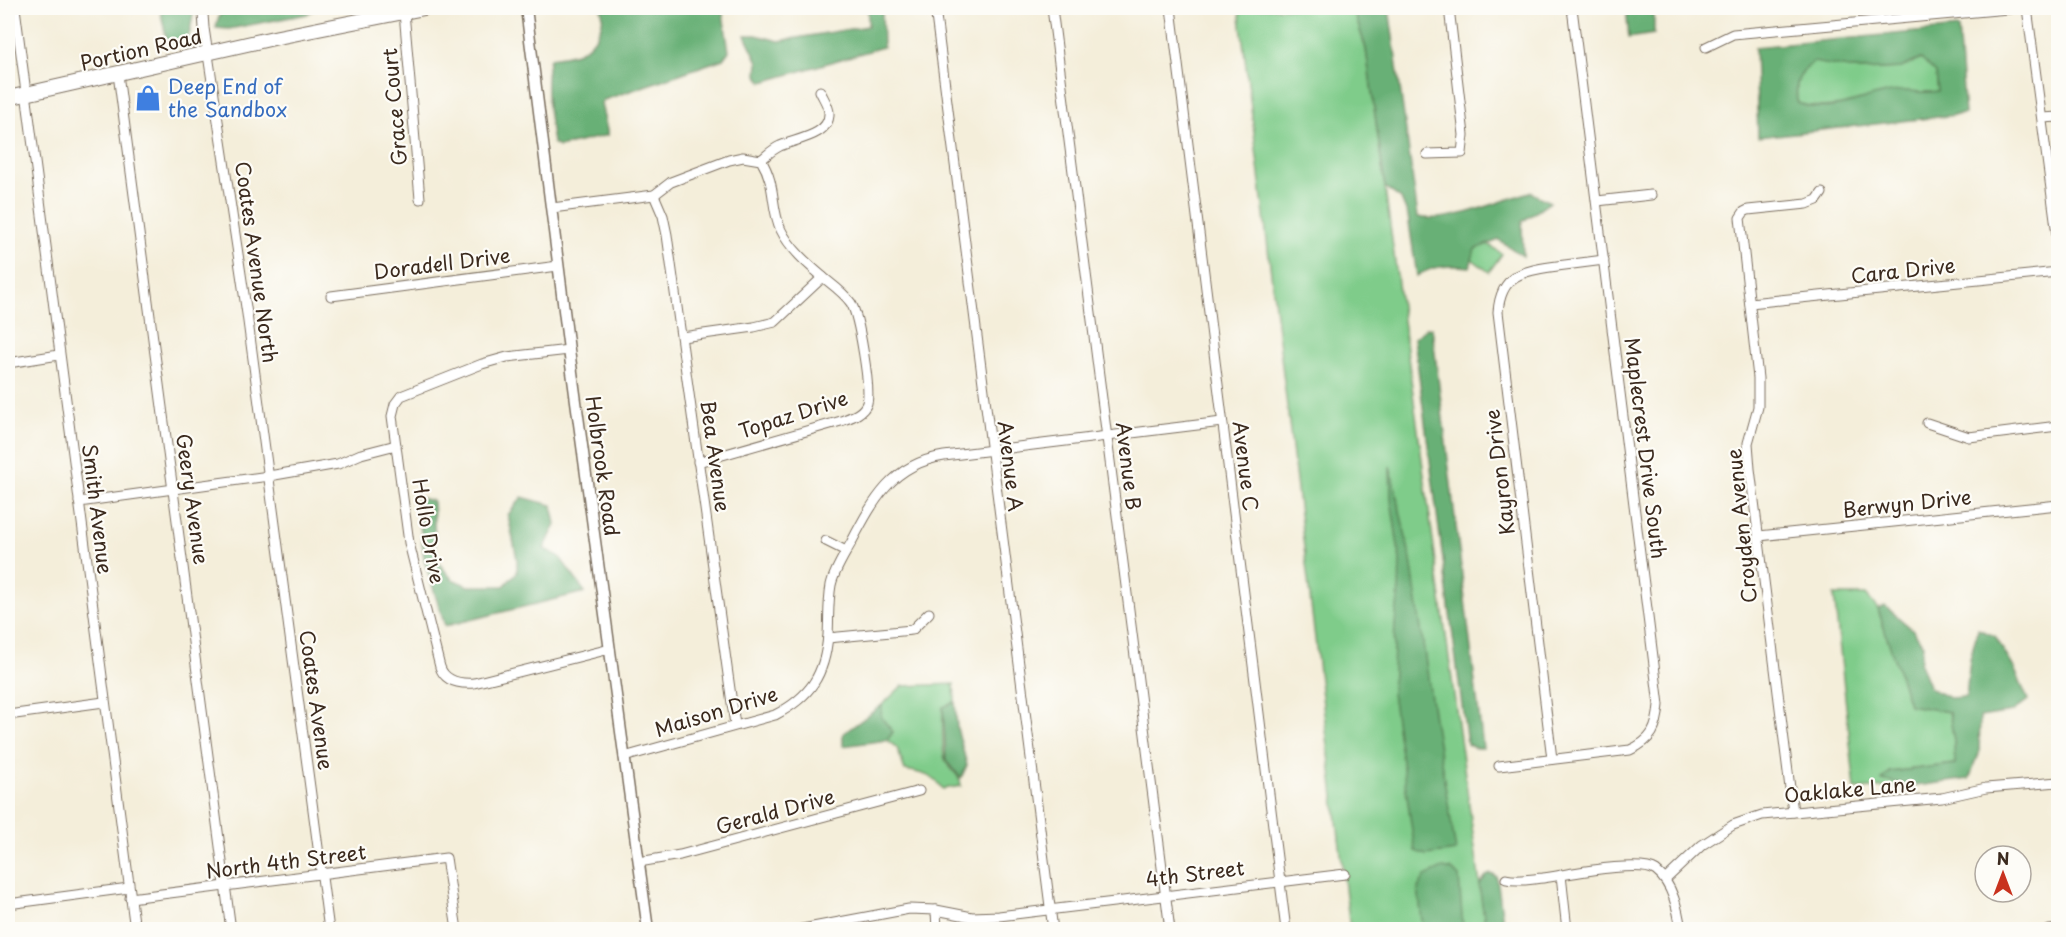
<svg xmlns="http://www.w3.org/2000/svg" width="2066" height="937" viewBox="0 0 2066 937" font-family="'Playpen Sans',sans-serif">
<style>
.green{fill:#7fcc8a;stroke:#5d7b54;stroke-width:1.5}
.forest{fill:#67b076;stroke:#516d4a;stroke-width:1.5;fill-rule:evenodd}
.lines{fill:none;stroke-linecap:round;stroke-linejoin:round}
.minor-casing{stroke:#7c6f60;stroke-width:11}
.tertiary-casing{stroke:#7c6f60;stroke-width:13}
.primary-casing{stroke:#7c6f60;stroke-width:16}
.minor{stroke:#fff;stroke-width:9}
.tertiary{stroke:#fff;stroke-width:10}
.primary{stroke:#fff;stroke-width:14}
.labels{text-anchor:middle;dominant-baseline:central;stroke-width:4.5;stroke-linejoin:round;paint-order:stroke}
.street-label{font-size:20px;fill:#3b2a1e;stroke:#fdfcf7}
.shop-label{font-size:20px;fill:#366cbe;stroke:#fdfcf7;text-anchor:start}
</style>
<rect width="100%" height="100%" fill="#fdfcf7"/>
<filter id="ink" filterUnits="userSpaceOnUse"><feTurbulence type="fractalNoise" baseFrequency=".0167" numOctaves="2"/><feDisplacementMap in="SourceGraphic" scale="12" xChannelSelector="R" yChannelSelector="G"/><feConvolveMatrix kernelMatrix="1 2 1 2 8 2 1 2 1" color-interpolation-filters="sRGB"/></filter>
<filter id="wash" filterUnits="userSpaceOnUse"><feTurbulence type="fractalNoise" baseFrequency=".008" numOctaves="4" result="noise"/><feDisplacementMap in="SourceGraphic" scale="24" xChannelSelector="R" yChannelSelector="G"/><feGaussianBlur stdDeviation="1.35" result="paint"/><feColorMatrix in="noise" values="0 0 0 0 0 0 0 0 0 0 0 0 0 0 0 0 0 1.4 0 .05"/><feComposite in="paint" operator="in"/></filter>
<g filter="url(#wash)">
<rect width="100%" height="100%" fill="#f4eeda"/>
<!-- green -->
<g class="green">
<path d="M1239,8h114l13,41 120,880h-136z"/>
<path d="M1921,59l15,14 2,18c-14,3 -28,-1 -42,1 -34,6 -64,22 -99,11 -2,-22 0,-27 16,-42l48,9 40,-2z"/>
<path d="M1478,237l24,17 -13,18 -25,-19z"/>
<path d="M1834,595h32l12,14 31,95 40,8 5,28 1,24 -65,8 -7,8 33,6 -61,3z"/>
<path d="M954,684l1,18 -12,6c0,12 -2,44 3,54 5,10 15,12 15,24l-18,3c-9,-14 -22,-16 -38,-19l-8,-22 -10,-8 6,-8 -13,-15 2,-12 20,-19z"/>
</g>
<!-- forest -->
<g class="forest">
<path d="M160,8h34l-4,24 -3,6 -20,4z"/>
<path d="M223,8h94l-10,6 -78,15 -13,-1 2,-9z"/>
<path d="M601,8h121l7,43 -6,8 -119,41 -3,3 7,32 -49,12 -6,-4c-4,-28 -10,-58 -3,-85 9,-2 20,-2 29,-6 15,-7 28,-28 22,-44z"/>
<path d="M868,8h14l1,39 -120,35 -6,-7 1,-13 -13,-27h11l23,6 89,-15z"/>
<path d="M1353,8h36l29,209c30,7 81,-16 112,-25l20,10 -28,20 1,34 -24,-16 -24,9 -5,18c-18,-2 -37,-2 -53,9l-9,-60 -7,-17 -16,-12 -19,-138z"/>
<path d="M1626,8h28v26l-25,4z"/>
<path d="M1958,28l7,86 -207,23 -3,-90zM1921,59l15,14 2,18c-14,3 -25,-1 -39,0 -37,3 -62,26 -102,12 -2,-22 0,-27 16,-41l48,8 40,-2z"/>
<path d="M1426,328h6l51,420h-9l-7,-4 -53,-406z"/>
<path d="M1390,466l21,94 23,159 22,132 -30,4 -11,-4 -23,-158 3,-69 4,-33 1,-31 -9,-61z"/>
<path d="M417,497l16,4 3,59 16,19 16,7h36l13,-14v-13l-9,-44 14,-18 30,8 4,19 -12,25 15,7 26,36 -140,34 -21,-67z"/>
<path d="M1885,606l28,24 10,15 -3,19 10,24 19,10 17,-1 4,-38 8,-30 17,7 19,32 14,32 -16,12 -32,5 -1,37 -10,25 -53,7 -34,-6 8,-8 65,-8 -1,-24 -5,-28 -40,-7 -31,-96z"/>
<path d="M955,702l2,26 10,37 -6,13 -15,-17 -3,-54z"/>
<path d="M882,705l-1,12 12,15 -6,8 -44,6v-12z"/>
<path d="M1443,868l9,2 7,7 4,52h-40l-5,-41 7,-12z"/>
<path d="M1491,874l6,3 7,52h-18l-7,-44 7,-9z"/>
</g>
</g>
<g filter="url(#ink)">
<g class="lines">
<!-- minor casing -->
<g class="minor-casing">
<g id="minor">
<path d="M15,8l120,922"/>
<path d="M207,8l-4,6 1,14 43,286 82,616"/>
<path d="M935,8l118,922"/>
<path d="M1052,8l118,922"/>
<path d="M1171,8l115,922"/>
<path d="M2027,8l31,234"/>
<path d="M404,12l16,187"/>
<path d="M1706,47l27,-13 286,-26"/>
<path d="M118,74l113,856"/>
<path d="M2043,118l15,-1"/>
<path d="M1427,154l35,-1 2,-18 -15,-127"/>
<path d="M761,160c6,-5 12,-11 19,-14 15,-7 50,-10 49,-33 0,-7 -6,-15 -9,-22"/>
<path d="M654,195l9,21 4,19 68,490"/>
<path d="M1597,201l54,-6"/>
<path d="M552,208l102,-13 17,-13 58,-22 14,-3 18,3c16,26 9,47 20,70 9,19 28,35 43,48 10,8 20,15 27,25 8,13 20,86 16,100 -4,11 -16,14 -26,18l-143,41"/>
<path d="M331,296l227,-30"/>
<path d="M1750,303l308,-31"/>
<path d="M682,337l72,-10 21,-5 48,-45"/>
<path d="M569,350l-62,7 -25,7 -81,32 -6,8 -3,12 17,127 31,124c5,15 20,17 34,16l136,-34"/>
<path d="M8,363l51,-8"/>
<path d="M1927,423l42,14 89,-11"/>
<path d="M79,502l190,-26 69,-12 23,-10 35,-9"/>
<path d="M1759,536l299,-31"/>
<path d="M826,541l20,10"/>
<path d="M828,638l84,-8 17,-17"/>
<path d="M8,715l96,-13"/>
<path d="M624,757l151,-42c35,-18 50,-40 53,-80 1,-17 0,-33 3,-50 3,-14 13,-29 20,-42 22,-42 41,-79 93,-87l278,-34"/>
<path d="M1552,759l-54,-447c3,-39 26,-41 59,-46 16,-2 31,-4 47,-6"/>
<path d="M1499,766l131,-16c22,-10 27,-21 29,-45l-87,-697"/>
<path d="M1793,812l-43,-343 -2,-26 10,-36v-29l-18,-160 4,-6 4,-2 59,-6 10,-4 5,-7"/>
<path d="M639,862l41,-7 239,-64"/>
<path d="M1561,875l6,55"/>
<path d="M1506,879c12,3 25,0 37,-1 22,-3 97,-19 113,-7 17,13 22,39 25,59"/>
<path d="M1665,880l37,-35 31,-20 29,-10 180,-17 44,-10 72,-6"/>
<path d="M130,898l316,-40 11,72"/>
<path d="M8,904l121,-16"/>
<path d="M936,910l1,20"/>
<path d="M797,930l112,-21 27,1 36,7 27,-1 346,-42"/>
<path d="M2049,930l9,-1"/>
</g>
</g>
<!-- tertiary casing -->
<g class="tertiary-casing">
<path id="tertiary" d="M526,8l43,342 79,580"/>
</g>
<!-- primary casing -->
<g class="primary-casing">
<path id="primary" d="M8,98l270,-61 146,-29"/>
</g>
<!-- minor -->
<use href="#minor" class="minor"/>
<!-- tertiary -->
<use href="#tertiary" class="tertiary"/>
<!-- primary -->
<use href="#primary" class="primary"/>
</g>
</g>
<!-- icons -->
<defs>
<g id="shop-bare" transform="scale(2.07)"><path d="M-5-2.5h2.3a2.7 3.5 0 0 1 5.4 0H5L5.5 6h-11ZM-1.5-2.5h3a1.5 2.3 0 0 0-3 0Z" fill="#3f7fe0" stroke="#fdfcf7" stroke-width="2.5" paint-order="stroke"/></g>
</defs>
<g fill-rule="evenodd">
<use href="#shop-bare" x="148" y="98"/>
</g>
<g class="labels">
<!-- street labels -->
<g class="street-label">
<text transform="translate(141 49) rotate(-13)">Portion Road</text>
<text transform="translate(394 107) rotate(-95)">Grace Court</text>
<text transform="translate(257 262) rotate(82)">Coates Avenue North</text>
<text transform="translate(442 263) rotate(-7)">Doradell Drive</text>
<text transform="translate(1903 270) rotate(-6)">Cara Drive</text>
<text transform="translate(793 414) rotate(-18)">Topaz Drive</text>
<text transform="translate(1646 448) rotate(83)">Maplecrest Drive South</text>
<text transform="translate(716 456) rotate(82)">Bea Avenue</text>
<text transform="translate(603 466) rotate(82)">Holbrook Road</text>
<text transform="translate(1011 466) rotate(83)">Avenue A</text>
<text transform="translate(1129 466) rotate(83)">Avenue B</text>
<text transform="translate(1246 466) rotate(83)">Avenue C</text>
<text transform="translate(1499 472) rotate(-97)">Kayron Drive</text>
<text transform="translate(193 499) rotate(82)">Geery Avenue</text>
<text transform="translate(1907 503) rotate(-6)">Berwyn Drive</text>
<text transform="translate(98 509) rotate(83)">Smith Avenue</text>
<text transform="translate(1741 526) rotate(-96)">Croyden Avenue</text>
<text transform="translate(429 531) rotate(80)">Hollo Drive</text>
<text transform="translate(317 700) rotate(82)">Coates Avenue</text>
<text transform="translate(716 711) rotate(-17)">Maison Drive</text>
<text transform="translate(1850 789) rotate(-5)">Oaklake Lane</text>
<text transform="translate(775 811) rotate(-15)">Gerald Drive</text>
<text transform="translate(286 861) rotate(-7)">North 4th Street</text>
<text transform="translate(1195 873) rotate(-7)">4th Street</text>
</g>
<!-- shop labels -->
<g class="shop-label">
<text x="168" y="86">Deep End of<tspan x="168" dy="23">the Sandbox</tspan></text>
</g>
</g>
<!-- margin -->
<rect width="2066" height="937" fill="none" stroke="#fdfcf7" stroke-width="30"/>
<!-- north arrow -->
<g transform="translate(2003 874)"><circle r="28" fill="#fdfcf7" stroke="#afa8a0" stroke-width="1.5"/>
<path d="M0-4.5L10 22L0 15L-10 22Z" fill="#c8321e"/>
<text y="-9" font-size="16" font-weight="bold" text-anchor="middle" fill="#3b2a1e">N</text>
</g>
</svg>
